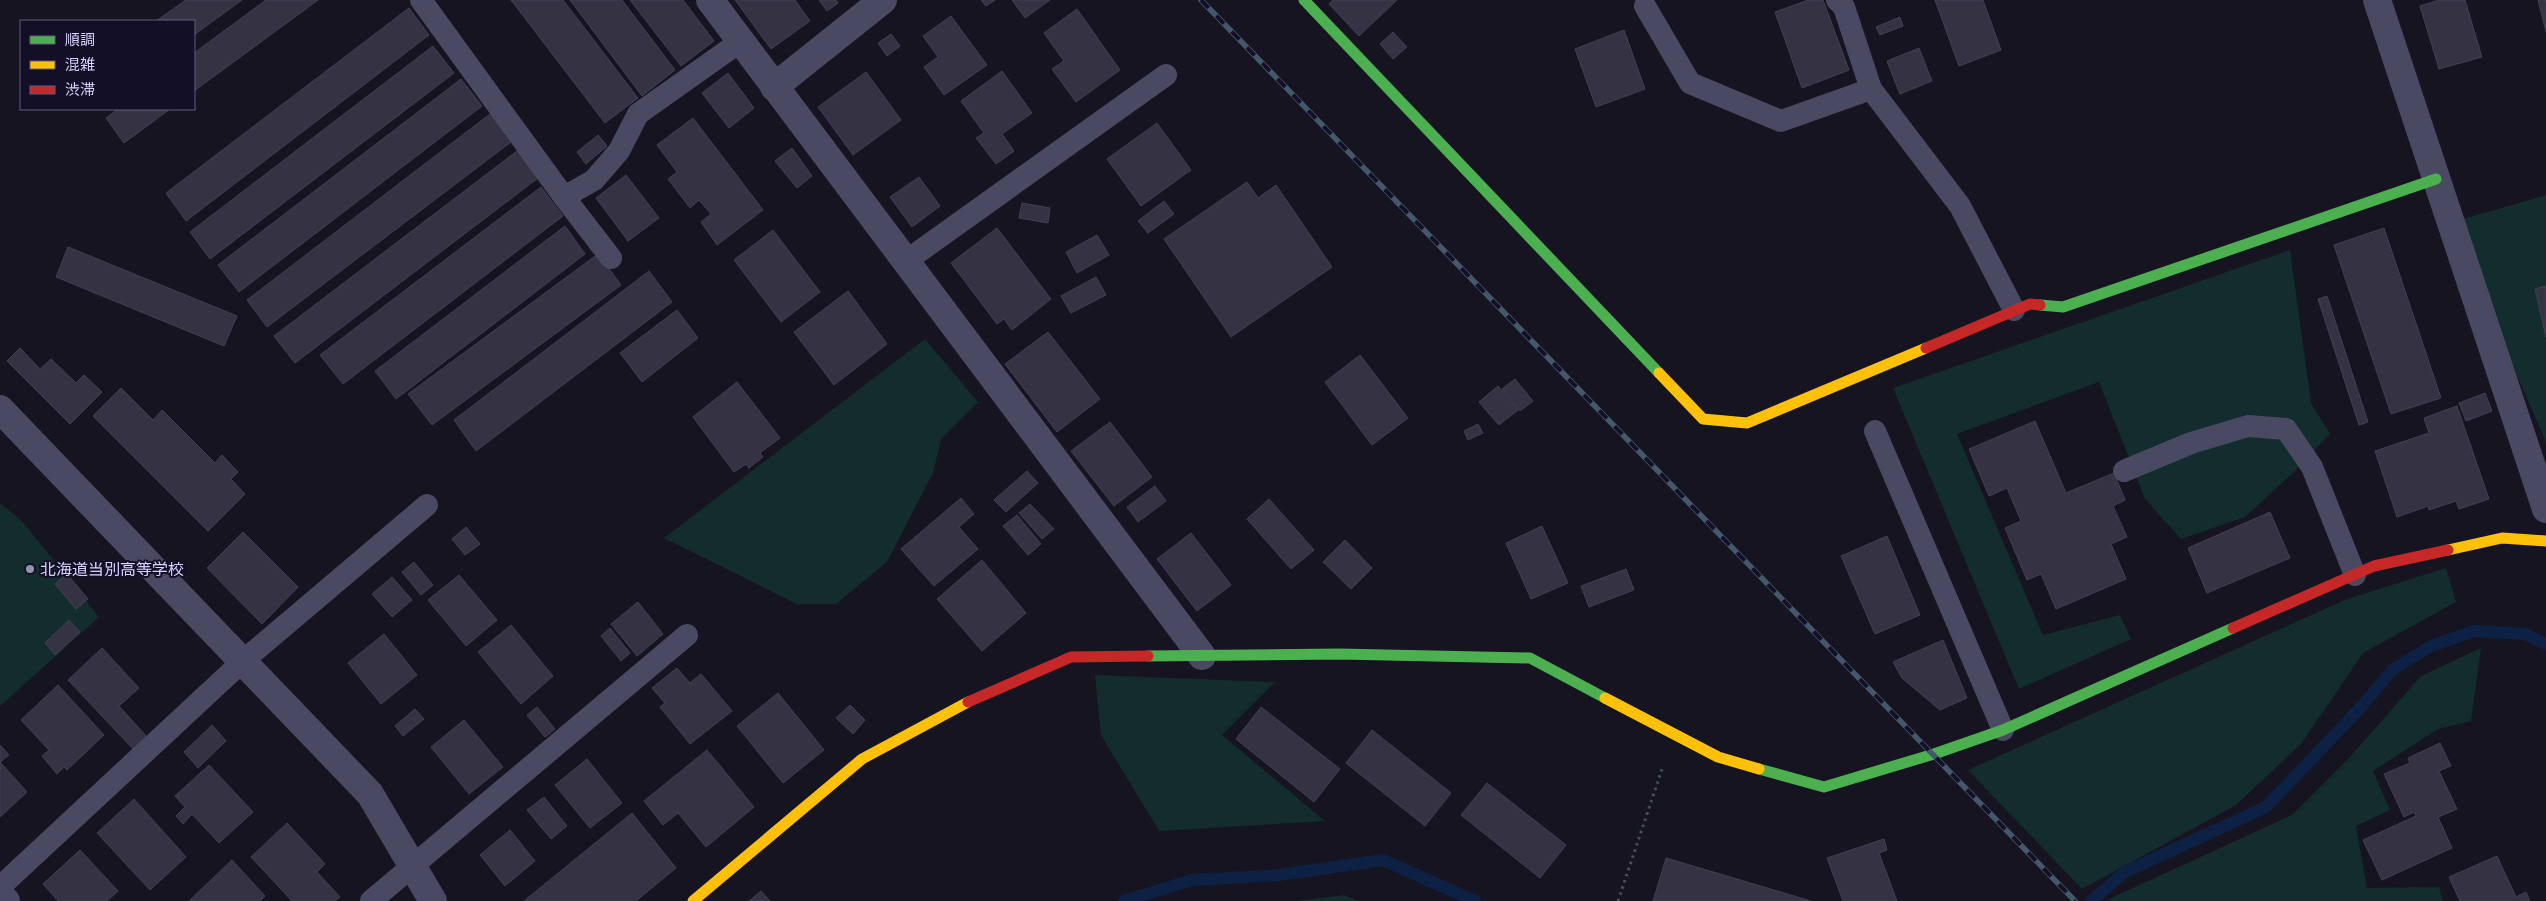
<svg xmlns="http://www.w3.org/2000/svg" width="2546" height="901" viewBox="0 0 2546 901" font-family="Cabin,'Noto Sans JP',sans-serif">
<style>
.green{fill:#132c2d}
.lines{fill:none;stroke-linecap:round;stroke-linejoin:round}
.stream{stroke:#0d2144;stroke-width:12}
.building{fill:#343243;stroke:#433f54}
.path{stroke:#44505f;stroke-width:3;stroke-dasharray:2.5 4;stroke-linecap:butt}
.lane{stroke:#4a4962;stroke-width:22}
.street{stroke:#4a4962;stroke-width:28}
.fast{stroke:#4caf50;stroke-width:11}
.slow{stroke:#ffc107;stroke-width:11}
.jam{stroke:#c62828;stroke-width:11}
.rail-casing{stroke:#43596b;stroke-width:5.5}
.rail{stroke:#130f26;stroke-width:4;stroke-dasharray:11;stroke-linecap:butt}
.poi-dot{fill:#9591b1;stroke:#130f26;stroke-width:2}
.labels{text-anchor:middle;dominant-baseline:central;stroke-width:4;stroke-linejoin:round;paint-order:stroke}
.poi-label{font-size:16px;fill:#d9d4ff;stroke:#130f26;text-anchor:start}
</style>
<rect width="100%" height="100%" fill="#161421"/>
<!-- green -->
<g class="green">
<path d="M2546,195v247l-39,-89 -44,-134z"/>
<path d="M2290,250l21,153 19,31 -37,39 -48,44 -64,22 -36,-40 -46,-117 -142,52 86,201 77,-20 11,24 -112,50 -126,-301z"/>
<path d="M925,339l53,63 -37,37 -8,34 -46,89 -51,42h-39l-133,-66z"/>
<path d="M0,503l22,18 77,96 -99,89z"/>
<path d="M2446,568l10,34 -93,51 -62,91 -65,61 -154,84 -114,-119 379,-171z"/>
<path d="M2481,648l-10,73 -33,8 -65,42 17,39 -34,16 11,62 72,-1 4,14h-331l-3,-2 183,-84 57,-57 72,-82z"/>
<path d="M1095,675l180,7 -53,53 103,86 -166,10 -58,-96z"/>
<path d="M1344,895l16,6h-63z"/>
</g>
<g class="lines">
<!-- stream -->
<g class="stream">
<path d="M1124,901l68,-21 87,-5 104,-15 92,41"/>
<path d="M2091,901l34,-29 141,-65 96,-101 30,-36 39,-24 43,-15 51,3 21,10"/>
</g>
</g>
<!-- building -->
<g class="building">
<path d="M186,0h56l-48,35v-14h-38z"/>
<path d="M266,0h52l-124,91v-38z"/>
<path d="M511,0h52l75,98 -33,25z"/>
<path d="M570,0h52l53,70 -33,26z"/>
<path d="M630,0h53l31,41 -33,25z"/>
<path d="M735,0h60l15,21 -39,28z"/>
<path d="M819,0h17l2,3 -11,8z"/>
<path d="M981,0h14l-9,6z"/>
<path d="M1012,0h38l-25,18z"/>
<path d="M1333,0h64l-38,36 -30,-32z"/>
<path d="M1808,0h15l26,70 -47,18 -27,-76z"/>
<path d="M1935,0h48l18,50 -42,16z"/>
<path d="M2439,0h26l17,57 -43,12 -19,-63z"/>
<path d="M2538,0h8v32z"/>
<path d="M409,8l20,27 -243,186 -20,-28z"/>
<path d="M1077,9l43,61 -44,32 -24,-33 12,-8 -20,-28z"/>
<path d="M951,16l36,49 -43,30 -20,-28 14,-10 -15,-21z"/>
<path d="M1900,17l3,9 -23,9 -4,-8z"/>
<path d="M1624,30l21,59 -49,18 -21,-58z"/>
<path d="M1393,32l14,15 -14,12 -13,-15z"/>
<path d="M891,34l9,12 -13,10 -9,-13z"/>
<path d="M433,46l21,27 -244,186 -20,-27z"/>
<path d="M1919,48l13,33 -32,13 -13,-33z"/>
<path d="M1002,71l30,42 -30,21 12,17 -18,13 -20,-26 8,-5 -23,-32z"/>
<path d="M866,72l35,48 -48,35 -35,-48z"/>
<path d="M728,73l26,35 -25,20 -27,-35z"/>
<path d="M461,79l21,27 -243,186 -21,-27z"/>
<path d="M118,109h52l-46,34 -18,-25z"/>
<path d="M490,114l21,28 -244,185 -20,-27z"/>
<path d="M693,118l70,92 -46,35 -16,-23 10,-8 -12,-14 -9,8 -22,-29 9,-7 -20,-27z"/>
<path d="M1157,123l34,47 -50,36 -34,-47z"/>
<path d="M598,135l9,11 -21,18 -9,-12z"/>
<path d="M792,148l20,28 -15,12 -22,-27z"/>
<path d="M517,151l21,27 -243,185 -21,-27z"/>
<path d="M626,175l33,43 -31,23 -32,-43z"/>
<path d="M919,177l21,29 -28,21 -22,-30z"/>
<path d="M1247,182l11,16 18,-13 56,82 -101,70 -67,-98z"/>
<path d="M541,187l22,29 -220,168 -23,-29z"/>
<path d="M1164,201l10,13 -26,19 -10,-12z"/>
<path d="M1022,203l28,5 -2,15 -29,-5z"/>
<path d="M565,226l20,28 -189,145 -21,-28z"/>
<path d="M997,228l54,71 -39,31 -8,-11 -7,5 -46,-61z"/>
<path d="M2384,228l57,170 -50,16 -57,-169z"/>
<path d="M773,230l47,62 -39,30 -47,-62z"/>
<path d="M1097,235l12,20 -32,18 -11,-21z"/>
<path d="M68,247l169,69 -13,30 -168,-69z"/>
<path d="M598,254l23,31 -189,140 -24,-31z"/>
<path d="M649,271l23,31 -196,149 -22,-31z"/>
<path d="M1096,277l10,18 -35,18 -10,-17z"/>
<path d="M2546,286v51l-11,-48z"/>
<path d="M848,291l39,53 -53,41 -40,-53z"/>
<path d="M2327,296l41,126 -9,3 -41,-126z"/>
<path d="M677,310l21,28 -56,44 -22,-29z"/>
<path d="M1048,332l52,67 -43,33 -52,-68z"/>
<path d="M20,348l20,21 11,-10 25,24 8,-8 18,17 -32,32 -63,-63z"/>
<path d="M1360,355l48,63 -36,27 -47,-63z"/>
<path d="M1515,379l18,22 -13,10 -18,-22z"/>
<path d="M737,382l43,56 -20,15 3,4 -14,11 -3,-4 -12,8 -41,-55z"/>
<path d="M1498,386l20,24 -19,15 -20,-23z"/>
<path d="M121,388l32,32 9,-10 53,53 7,-8 16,17 -7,7 14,15 -37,37 -115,-115z"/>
<path d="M2485,393l7,18 -26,10 -7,-18z"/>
<path d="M2457,406l32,93 -30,10 -3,-8 -27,9 -1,-4 -31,11 -22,-66 54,-18 -5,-15z"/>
<path d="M2035,421l31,72 48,-20 11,27 -12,6 14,31 -16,7 15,35 -70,30 -15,-35 -14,6 -22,-52 16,-7 -14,-33 -18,8 -20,-47z"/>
<path d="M1110,422l42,55 -38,29 -43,-55z"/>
<path d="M1478,424l5,9 -15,7 -4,-9z"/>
<path d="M1027,471l11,12 -32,29 -12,-12z"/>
<path d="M1155,486l11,15 -28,21 -11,-15z"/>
<path d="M961,498l13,16 -15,13 19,22 -44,37 -33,-37z"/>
<path d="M1269,499l45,51 -23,19 -44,-50z"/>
<path d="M1030,504l24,25 -12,10 -23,-26z"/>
<path d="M2270,512l20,46 -83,35 -19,-45z"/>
<path d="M1017,515l24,29 -13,11 -25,-29z"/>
<path d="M1542,526l26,57 -37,16 -25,-56z"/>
<path d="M466,527l14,17 -15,11 -13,-16z"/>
<path d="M243,532l55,55 -36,37 -55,-56z"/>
<path d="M1191,533l40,52 -34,26 -40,-52z"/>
<path d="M1887,536l33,79 -45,19 -34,-78z"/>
<path d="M1345,540l27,28 -21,21 -28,-27z"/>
<path d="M982,560l44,53 -44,38 -45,-52z"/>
<path d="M414,562l19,23 -12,10 -19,-23z"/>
<path d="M1626,569l8,21 -45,17 -8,-21z"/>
<path d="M67,574l21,25 -12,10 -21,-25z"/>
<path d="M459,575l38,45 -31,26 -38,-46z"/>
<path d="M392,577l20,23 -20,17 -20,-23z"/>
<path d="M638,602l25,32 -26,22 -26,-32z"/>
<path d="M69,620l11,12 -25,23 -10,-12z"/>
<path d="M511,625l42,51 -32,28 -43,-52z"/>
<path d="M610,628l20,25 -9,8 -20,-25z"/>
<path d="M384,634l33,41 -36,29 -33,-41z"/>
<path d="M1943,640l24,58 -27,12 -38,-32 -9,-16z"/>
<path d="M102,648l37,40 -20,18 28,31 -13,13 -66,-70z"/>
<path d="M677,668l13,15 11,-9 31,37 -42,33 -30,-37 5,-4 -13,-15z"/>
<path d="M58,685l46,50 -37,35 -3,-3 -7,7 -15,-18 7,-6 -28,-30z"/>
<path d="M778,693l46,57 -41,33 -46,-57z"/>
<path d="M850,705l15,15 -12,14 -17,-16z"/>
<path d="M537,707l18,22 -10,8 -18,-22z"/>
<path d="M1261,707l79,62 -26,33 -78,-63z"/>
<path d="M415,709l9,10 -21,17 -8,-10z"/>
<path d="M464,720l39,47 -34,27 -38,-47z"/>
<path d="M212,725l14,16 -28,27 -14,-16z"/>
<path d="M1372,730l79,63 -26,33 -79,-63z"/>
<path d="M2440,743l11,23 -12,5 18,38 -19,8 14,31 -70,32 -19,-40 53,-24 -2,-4 -10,5 -20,-43 26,-11 -2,-5z"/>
<path d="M0,745l9,10 -9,7 27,30 -27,25z"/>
<path d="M707,750l47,57 -48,40 -28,-34 -15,12 -19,-24z"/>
<path d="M587,759l35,44 -32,25 -35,-43z"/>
<path d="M209,765l44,47 -34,31 -27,-29 -9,10 -7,-8 9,-9 -10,-11z"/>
<path d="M1487,783l79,62 -26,33 -79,-63z"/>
<path d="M544,797l23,29 -16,13 -24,-29z"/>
<path d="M134,799l52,58 -36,33 -53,-57z"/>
<path d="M632,813l44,55 -40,33h-112z"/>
<path d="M287,823l38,41 -8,8 23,25 -5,4h-43l-41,-44z"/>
<path d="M510,830l25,31 -30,25 -25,-31z"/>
<path d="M1884,839l3,11 -8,3 18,48h-54l-16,-43z"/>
<path d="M80,850l38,41 -11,10h-49l-15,-17z"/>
<path d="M2497,856l19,41 10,-5 4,9h-70l-11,-24z"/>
<path d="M1666,858l145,43h-158z"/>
<path d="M232,860l33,36 -5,5h-71z"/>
<path d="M761,891l9,10h-21z"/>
</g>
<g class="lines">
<!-- path -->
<path class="path" d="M1618,901l45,-135"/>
<!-- lane -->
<g class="lane">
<path d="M421,0l143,197 30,-17 25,-29 19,-37 103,-73"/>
<path d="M1837,0l7,7 27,82 89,117 54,104"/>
<path d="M1645,6l45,77 91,38 90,-32"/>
<path d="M564,197l47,61"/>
<path d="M906,261l260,-186"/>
<path d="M1875,431l128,299"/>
<path d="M2124,471l67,-28 57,-17 38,3 26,38 43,108"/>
<path d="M0,887l243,-226 184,-156"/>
<path d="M371,901l316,-266"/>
</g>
<!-- street -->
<g class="street">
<path d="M710,0l492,656"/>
<path d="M2377,0l169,509"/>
<path d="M774,87l109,-87"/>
<path d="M0,409l370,385 63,107"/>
<path d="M0,896l6,5"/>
</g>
<!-- fast -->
<g class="fast">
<path d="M1304,0l355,373"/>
<path d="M2040,305l23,2 373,-128"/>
<path d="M1148,656l192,-2 190,4 75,40"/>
<path d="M1759,769l65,18 110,-33 69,-24 230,-102"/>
</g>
<!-- slow -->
<g class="slow">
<path d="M1659,373l44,46 44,4 179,-75"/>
<path d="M2448,550l54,-12 44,3"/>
<path d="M1605,698l113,59 41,12"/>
<path d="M693,901l169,-142 106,-57"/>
</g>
<!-- jam -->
<g class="jam">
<path d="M1926,348l104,-44 10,1"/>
<path d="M2233,628l141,-62 74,-16"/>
<path d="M968,702l103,-45 77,-1"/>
</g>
<!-- rail casing -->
<g class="rail-casing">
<path id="rail" d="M1201,0l874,901"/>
</g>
<!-- rail -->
<use href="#rail" class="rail"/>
</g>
<!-- markers -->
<circle class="poi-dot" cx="30" cy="569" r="5"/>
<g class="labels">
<!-- poi labels -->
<g class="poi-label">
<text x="40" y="569">北海道当別高等学校</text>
</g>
</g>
<!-- legend -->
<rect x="20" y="20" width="175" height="90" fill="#130f26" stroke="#625e7d"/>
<rect x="30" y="36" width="25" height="8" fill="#4caf50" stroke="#625e7d"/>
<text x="65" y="45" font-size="15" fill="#d9d4ff">順調</text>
<rect x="30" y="61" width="25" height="8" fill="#ffc107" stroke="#625e7d"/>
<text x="65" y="70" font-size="15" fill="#d9d4ff">混雑</text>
<rect x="30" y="86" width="25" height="8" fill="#c62828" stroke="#625e7d"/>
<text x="65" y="95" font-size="15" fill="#d9d4ff">渋滞</text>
</svg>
